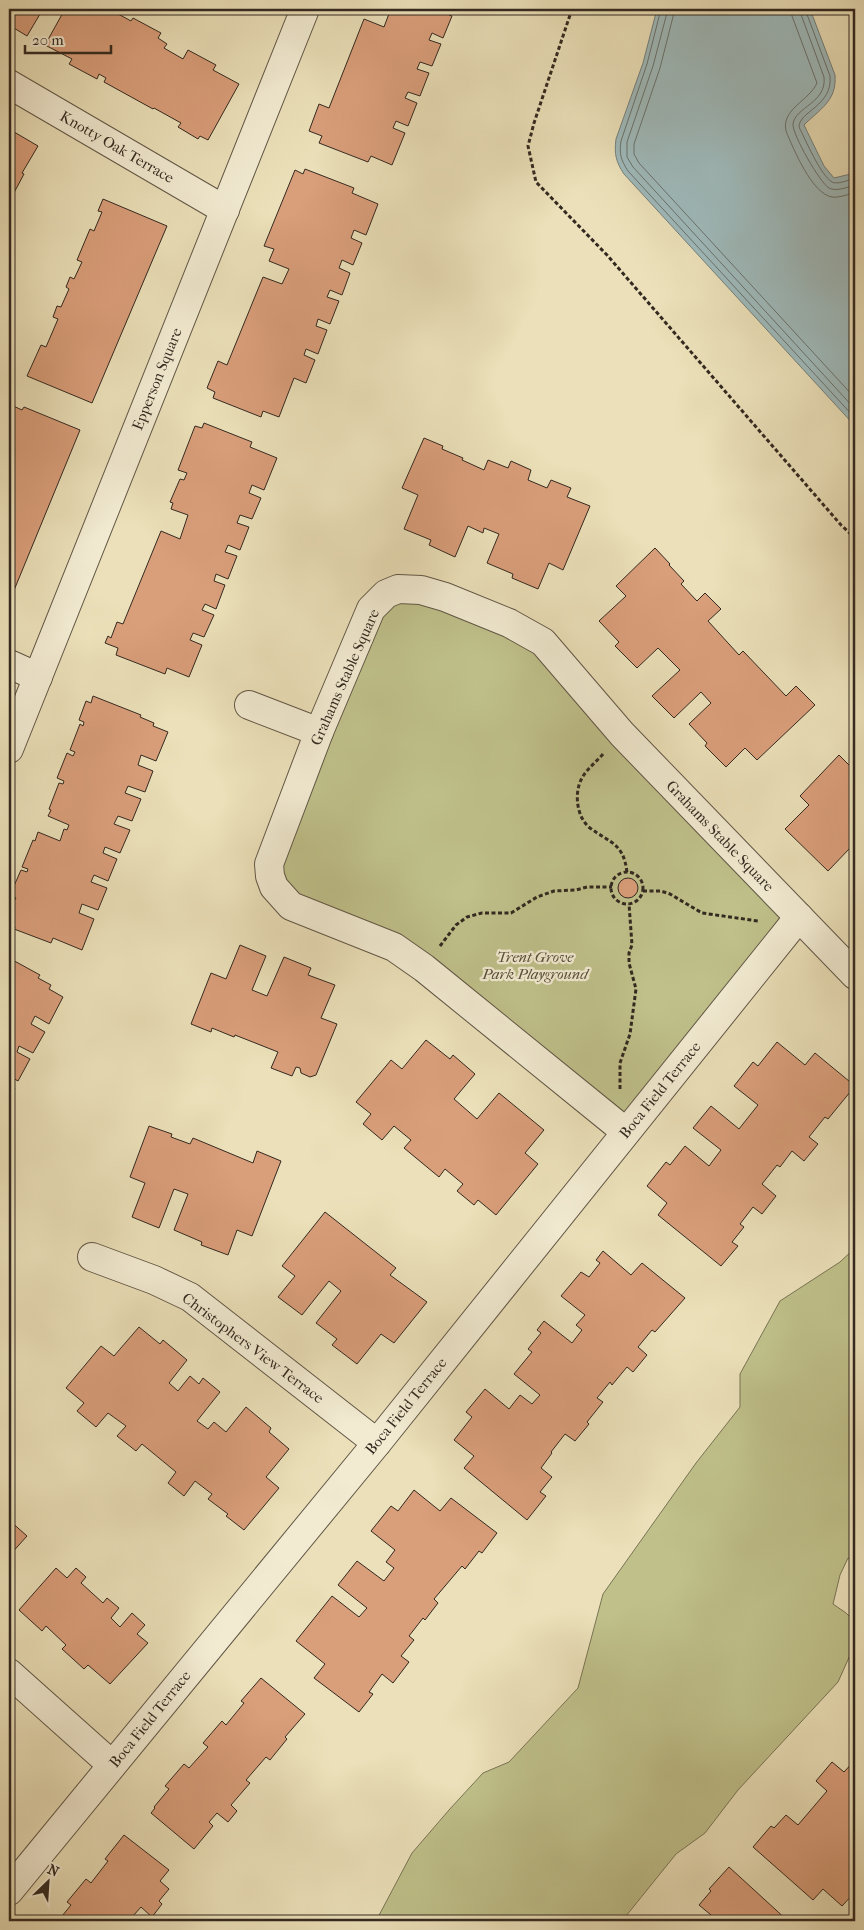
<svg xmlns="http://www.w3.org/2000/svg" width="864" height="1930" viewBox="0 0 864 1930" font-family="'IM FELL French Canon',serif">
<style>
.green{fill:#bfc08a;stroke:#797455}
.water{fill:#9fbabb;stroke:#74807d}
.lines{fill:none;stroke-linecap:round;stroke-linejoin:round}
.shore{stroke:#69726e;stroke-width:1}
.building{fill:#d99e7a;stroke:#332920}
.minor-casing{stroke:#615746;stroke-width:30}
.path{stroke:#332920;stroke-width:3;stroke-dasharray:4 2.5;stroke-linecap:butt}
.minor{stroke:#f2ebd2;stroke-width:28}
.labels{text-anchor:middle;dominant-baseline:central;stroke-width:4.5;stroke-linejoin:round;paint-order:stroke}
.street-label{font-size:15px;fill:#332920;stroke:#f2ebd2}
.park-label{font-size:15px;font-style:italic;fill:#564f3a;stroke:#f2ebd2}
</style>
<rect width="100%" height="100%" fill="#ebe0b9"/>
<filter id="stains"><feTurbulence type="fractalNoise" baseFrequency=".004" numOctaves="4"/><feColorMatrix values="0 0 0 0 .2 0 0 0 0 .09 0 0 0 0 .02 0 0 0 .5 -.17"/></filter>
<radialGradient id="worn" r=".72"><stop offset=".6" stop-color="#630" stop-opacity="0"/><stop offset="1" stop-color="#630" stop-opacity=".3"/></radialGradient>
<!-- green -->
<g class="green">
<path d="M386,594l123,29 290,294 -173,215 -202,-164 -150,-81z"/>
<path d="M855,1248v315l-7,-5 -8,17 -7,29 13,9 9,9v22l-17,38 -100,108 -33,43 -29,21 -54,67h-246l36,-68 37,-43 34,-37 26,-11 69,-74 25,-94 93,-131 44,-56v-33l40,-73 60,-39z"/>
</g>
<!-- water -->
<path class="water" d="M657,9h153l25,66c2,26 -15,34 -31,50l20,41 10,12 21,-5v253l-231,-252c-8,-12 -10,-20 -8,-35l27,-76z"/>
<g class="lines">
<!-- shore -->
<g class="shore">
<path d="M661,9l-14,55 -26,77c-2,13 0,19 7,30l227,247"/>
<path d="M668,9l-15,57 -26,76v15l6,10 222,242"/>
<path d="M675,9l-15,59 -26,76v10l5,9 216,235"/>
<path d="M791,9l1,7 25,67c-8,18 -36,26 -31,48 7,17 26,63 46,66 8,1 16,-3 23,-4"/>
<path d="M799,9l25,68c3,26 -29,30 -31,47 -1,10 27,59 36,64 7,4 19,-1 26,-3"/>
<path d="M805,9l25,67c3,30 -31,35 -31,51 6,12 22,49 33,55 5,3 17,-2 23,-4"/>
</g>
</g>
<!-- building -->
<g class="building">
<path d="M9,9h34l-16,27 -18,-11z"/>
<path d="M65,9h44l22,12 2,-3 28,15 -3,5 9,6 -3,4 19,11 5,-9 28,15 -3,5 26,14 -31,56 -8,-4 -2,3 -20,-12 3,-4 -27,-15 -1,1 -49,-27 2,-4 -7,-4 -2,5 -28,-15 3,-5 -27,-14z"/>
<path d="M384,9h57l-1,2 12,5 -9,22 -11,-5 -3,7 12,4 -9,22 -12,-4 -3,7 12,4 -9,23 -12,-4 -3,6 12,5 -9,23 -12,-5 -3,7 12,5 -13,32 -21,-9 -3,6 -49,-19 3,-7 -13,-5 10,-27 10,4 35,-89 20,8 6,-16z"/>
<path d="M9,129l29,17 -16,27 2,1 -15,28z"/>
<path d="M305,169l49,19 -2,5 26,11 -12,31 -12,-5 -3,8 11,5 -9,22 -11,-5 -3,8 11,5 -8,22 -12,-5 -3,7 12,4 -9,23 -12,-5 -2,7 11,4 -9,24 -12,-5 -2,6 11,5 -9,23 -12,-5 -15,39 -16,-6 -2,6 -48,-19 2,-6 -8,-4 11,-27 9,4 36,-88 19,7 7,-15 -20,-8 5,-12 -10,-3 31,-76 8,4z"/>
<path d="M103,199l64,27 -75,177 -65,-27 14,-31 5,2 12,-28 -5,-2 4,-11 4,1 8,-18 -3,-2 4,-10 4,2 8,-17 -5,-2 13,-31 4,2 8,-19 -4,-1z"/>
<path d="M9,404l13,6 2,-3 56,23 -70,170z"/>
<path d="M204,423l48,19 -2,5 27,11 -13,32 -12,-5 -3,8 12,5 -9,21 -12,-4 -3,8 12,4 -9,23 -12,-5 -3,7 12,4 -9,23 -12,-5 -2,7 11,4 -9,24 -11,-5 -3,6 12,5 -10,22 -11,-4 -3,7 12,5 -13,32 -22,-9 -2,6 -49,-19 2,-7 -13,-5 3,-7 3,2 6,-16 6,2 38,-93 19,8 8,-24 -17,-6 2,-6 -3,-1 10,-23 4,1 3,-7 -9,-3 17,-44 7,2z"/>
<path d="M424,438l19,8 -1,3 21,9 -1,2 22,10 4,-10 20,8 3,-7 20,9 -3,10 19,8 4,-8 20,8 -4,9 23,9 -27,64 -14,-7 -11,26 -26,-11 1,-4 -26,-11 12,-29 -15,-6 -1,5 -15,-7 -13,31 -26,-12 2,-5 -27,-11 14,-34 -16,-7z"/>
<path d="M655,548l15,16 -1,1 15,16 -3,3 16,17 8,-8 16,16 -13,12 31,34 4,-4 43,45 10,-10 19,19 -58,55 -12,-12 -19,19 -21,-21 2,-3 -18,-19 22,-21 -10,-11 -27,26 -22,-22 28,-26 -22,-22 -21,20 -22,-22 4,-4 -20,-21 27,-25 -10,-10z"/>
<path d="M93,696l48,19 -1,2 14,6 -1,3 15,6 -12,29 -15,-6 -3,10 15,6 -8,21 -17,-6 -3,7 16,6 -9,22 -14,-5 -4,8 16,6 -10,23 -15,-6 -2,6 14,6 -9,22 -14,-6 -3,7 16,6 -9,22 -16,-6 -3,9 15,6 -12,31 -29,-12 -2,5 -37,-14 1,-2 -6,-3v-25l5,2 2,-3 -6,-3 11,-25 6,2 1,-3 -6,-2 11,-27 2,1 3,-9 22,9 4,-12 3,1 2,-5 -21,-9 3,-6 -2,-1 10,-26 4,1 1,-3 -7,-3 10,-25 6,3 2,-4 -5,-2 10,-26 3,2 1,-4 -5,-2 7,-19 5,2z"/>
<path d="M839,755l16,16 -2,3 2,2v75l-4,-4 -23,24 -43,-42 24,-24 -9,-9z"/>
<circle cx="628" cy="888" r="10"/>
<path d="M240,945l26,11 -14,34 15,6 17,-39 27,11 -3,7 27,10 -14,33 16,6 -21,51 -6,2 -9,-4 -1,-5 -4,-1 -4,9 -21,-8 7,-16 -43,-17 -1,2 -22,-9 -1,4 -20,-8 20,-51 15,6z"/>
<path d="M9,958l31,17 -2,3 13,7 -2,4 14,8 -14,27 -14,-8 -4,8 14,8 -12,21 -14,-7 -2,6 13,7 -12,22 -9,-5z"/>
<path d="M426,1040l24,19 3,-4 22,19 -21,25 23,20 22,-26 45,37 -19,23 13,11 -42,51 -18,-15 -4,5 -17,-14 6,-7 -18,-15 -6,8 -35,-29 7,-8 -17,-14 -12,14 -19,-16 8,-10 -15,-12 35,-42 11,9z"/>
<path d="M777,1042l28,23 10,-12 40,33 -27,33 -3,-2 -16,20 9,7 -14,17 -12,-10 -12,16 -3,-2 -15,19 14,12 -14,18 -9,-7 -13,17 4,3 -12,15 6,4 -17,20 -63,-51 9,-12 -20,-17 19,-24 4,3 15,-19 24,20 12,-16 -28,-22 18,-22 28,23 19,-24 -24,-19 19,-24 5,4z"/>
<path d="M9,1085l6,3 -6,11z"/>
<path d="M149,1126l23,8 -1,3 19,7 3,-6 60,25 4,-12 24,10 -29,75 -15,-6 -9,25 -27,-10 1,-3 -28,-12 14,-36 -14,-5 -15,39 -27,-11 13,-34 -15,-6z"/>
<path d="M325,1212l71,56 -6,7 37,27 -33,41 -13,-9 -24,30 -25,-19 5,-6 -21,-16 25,-32 -12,-10 -27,34 -24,-18 17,-21 -13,-10z"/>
<path d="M603,1251l28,24 11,-12 43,35 -30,34 -3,-2 -14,17 9,8 -14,17 -6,-5 -15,18 -2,-3 -13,16 6,4 -16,20 2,2 -14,17 -10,-7 -14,18 1,1 -11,15 11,9 -12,15 6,4 -19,24 -63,-52 10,-12 -20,-16 18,-23 -6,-5 19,-23 24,20 11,-14 12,9 8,-9 -26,-21 18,-22 -4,-3 13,-16 -4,-3 7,-9 28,22 10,-13 -6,-5 9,-10 -24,-19 20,-24 8,5 11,-14 -4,-3z"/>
<path d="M139,1327l21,17 3,-4 24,20 -18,23 9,8 12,-15 9,8 4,-6 17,14 -23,29 11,8 6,-7 12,10 20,-25 25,21 -2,4 20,17 -23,28 13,11 -35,42 -18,-14 2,-2 -20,-15 4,-5 -17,-13 -11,15 -16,-13 8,-11 -34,-28 -6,7 -19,-15 9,-10 -18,-13 -12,14 -19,-16 7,-8 -18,-15 35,-42 13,10z"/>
<path d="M414,1490l26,21 11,-13 46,35 -15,20 -3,-2 -14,18 -3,-3 -28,33 4,4 -13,17 -2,-2 -14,18 5,4 -13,16 8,6 -16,21 -11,-9 -13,18 4,2 -14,18 -45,-34 11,-14 -29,-23 36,-45 27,21 8,-9 -29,-23 19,-24 27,20 10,-13 -8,-6 9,-12 -24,-19 20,-25 7,5z"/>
<path d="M9,1520l18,16 -18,20z"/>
<path d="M56,1568l11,10 9,-10 10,9 -5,6 22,20 4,-5 12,10 -8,10 9,9 12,-14 13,12 -8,9 11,9 -38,41 -22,-19 -4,4 -22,-20 4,-4 -20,-19 -4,5 -23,-21z"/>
<path d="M261,1678l44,36 -20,23 2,2 -17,21 -4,-3 -20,23 4,3 -19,22 6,6 -9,11 -11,-9 -8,9 4,4 -19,23 -43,-36 4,-5 -1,-1 15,-18 -4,-3 19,-22 5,4 19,-21 -5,-4 19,-22 4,4 18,-22 -3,-2z"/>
<path d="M855,1760v132l-13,14 -19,-17 -10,11 -60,-53 18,-21 3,2 12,-13 12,10 29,-34 -11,-10 16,-19 12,10z"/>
<path d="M124,1835l45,35 -9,11 9,8 -10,12 3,3 -10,13 -11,-10 -8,9 7,5h-82l13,-16 -4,-3 19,-23 5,4 17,-22 -3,-2z"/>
<path d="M729,1867l59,54h-83l6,-6 -12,-10 12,-14 -2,-2z"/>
</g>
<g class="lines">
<!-- minor casing -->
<g class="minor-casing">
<g id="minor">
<path d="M9,84l216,126"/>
<path d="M9,664l29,13"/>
<path d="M249,705l70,27"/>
<path d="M9,749l296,-740"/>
<path d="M626,1132l-202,-164 -30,-21 -103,-41 -17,-19 -4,-11 -1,-12 50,-132 52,-123 15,-15 12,-5 23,1 24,7 64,26 34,19 79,92 233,241"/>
<path d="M92,1257l62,23 36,17 187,146"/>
<path d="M9,1673l103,92"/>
<path d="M9,1891l368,-448 422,-526"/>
</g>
</g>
<!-- path -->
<g class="path">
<path d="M572,9l-38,114 -6,23 8,36 71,73 234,270 14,13"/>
<path d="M603,754c-7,8 -16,15 -21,24 -8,14 -6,39 8,50 20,15 34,15 37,45"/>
<circle cx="627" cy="888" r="16"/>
<path d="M643,891h18l9,3 32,19 56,8"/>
<path d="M440,946l16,-21 11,-8 15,-4h29l26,-16 17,-6 22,-1 11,-3h25"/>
<path d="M620,1089v-26l10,-29 6,-45 -7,-26v-10l3,-8 -3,-41"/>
</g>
<!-- minor -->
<use href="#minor" class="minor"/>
</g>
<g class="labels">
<!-- street labels -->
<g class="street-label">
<text transform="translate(117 147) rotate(30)">Knotty Oak Terrace</text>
<text transform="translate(157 379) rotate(-68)">Epperson Square</text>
<text transform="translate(345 677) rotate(-66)">Grahams Stable Square</text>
<text transform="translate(720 836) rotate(46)">Grahams Stable Square</text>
<text transform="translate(660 1090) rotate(-51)">Boca Field Terrace</text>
<text transform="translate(253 1348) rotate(37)">Christophers View Terrace</text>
<text transform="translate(406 1406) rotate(-51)">Boca Field Terrace</text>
<text transform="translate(150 1719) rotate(-51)">Boca Field Terrace</text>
</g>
<!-- park labels -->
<g class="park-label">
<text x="535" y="957">Trent Grove<tspan x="535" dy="17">Park Playground</tspan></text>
</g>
</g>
<!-- margin -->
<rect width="864" height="1930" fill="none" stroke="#ebe0b9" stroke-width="30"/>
<rect x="10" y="10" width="844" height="1910" fill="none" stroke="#332920" stroke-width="2.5"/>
<rect x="15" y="15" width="834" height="1900" fill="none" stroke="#332920"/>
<!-- north arrow -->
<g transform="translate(48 1882) rotate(25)" stroke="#f2ebd2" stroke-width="4" paint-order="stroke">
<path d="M0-4L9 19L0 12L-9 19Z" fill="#332920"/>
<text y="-8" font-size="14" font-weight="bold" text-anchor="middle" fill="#332920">N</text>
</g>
<!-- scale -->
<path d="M25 45v8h86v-8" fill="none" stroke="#332920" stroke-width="2.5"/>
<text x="32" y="45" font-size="15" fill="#332920" stroke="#f2ebd2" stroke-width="4" paint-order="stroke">20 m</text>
<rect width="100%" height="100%" filter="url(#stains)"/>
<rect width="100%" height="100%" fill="url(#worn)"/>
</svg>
